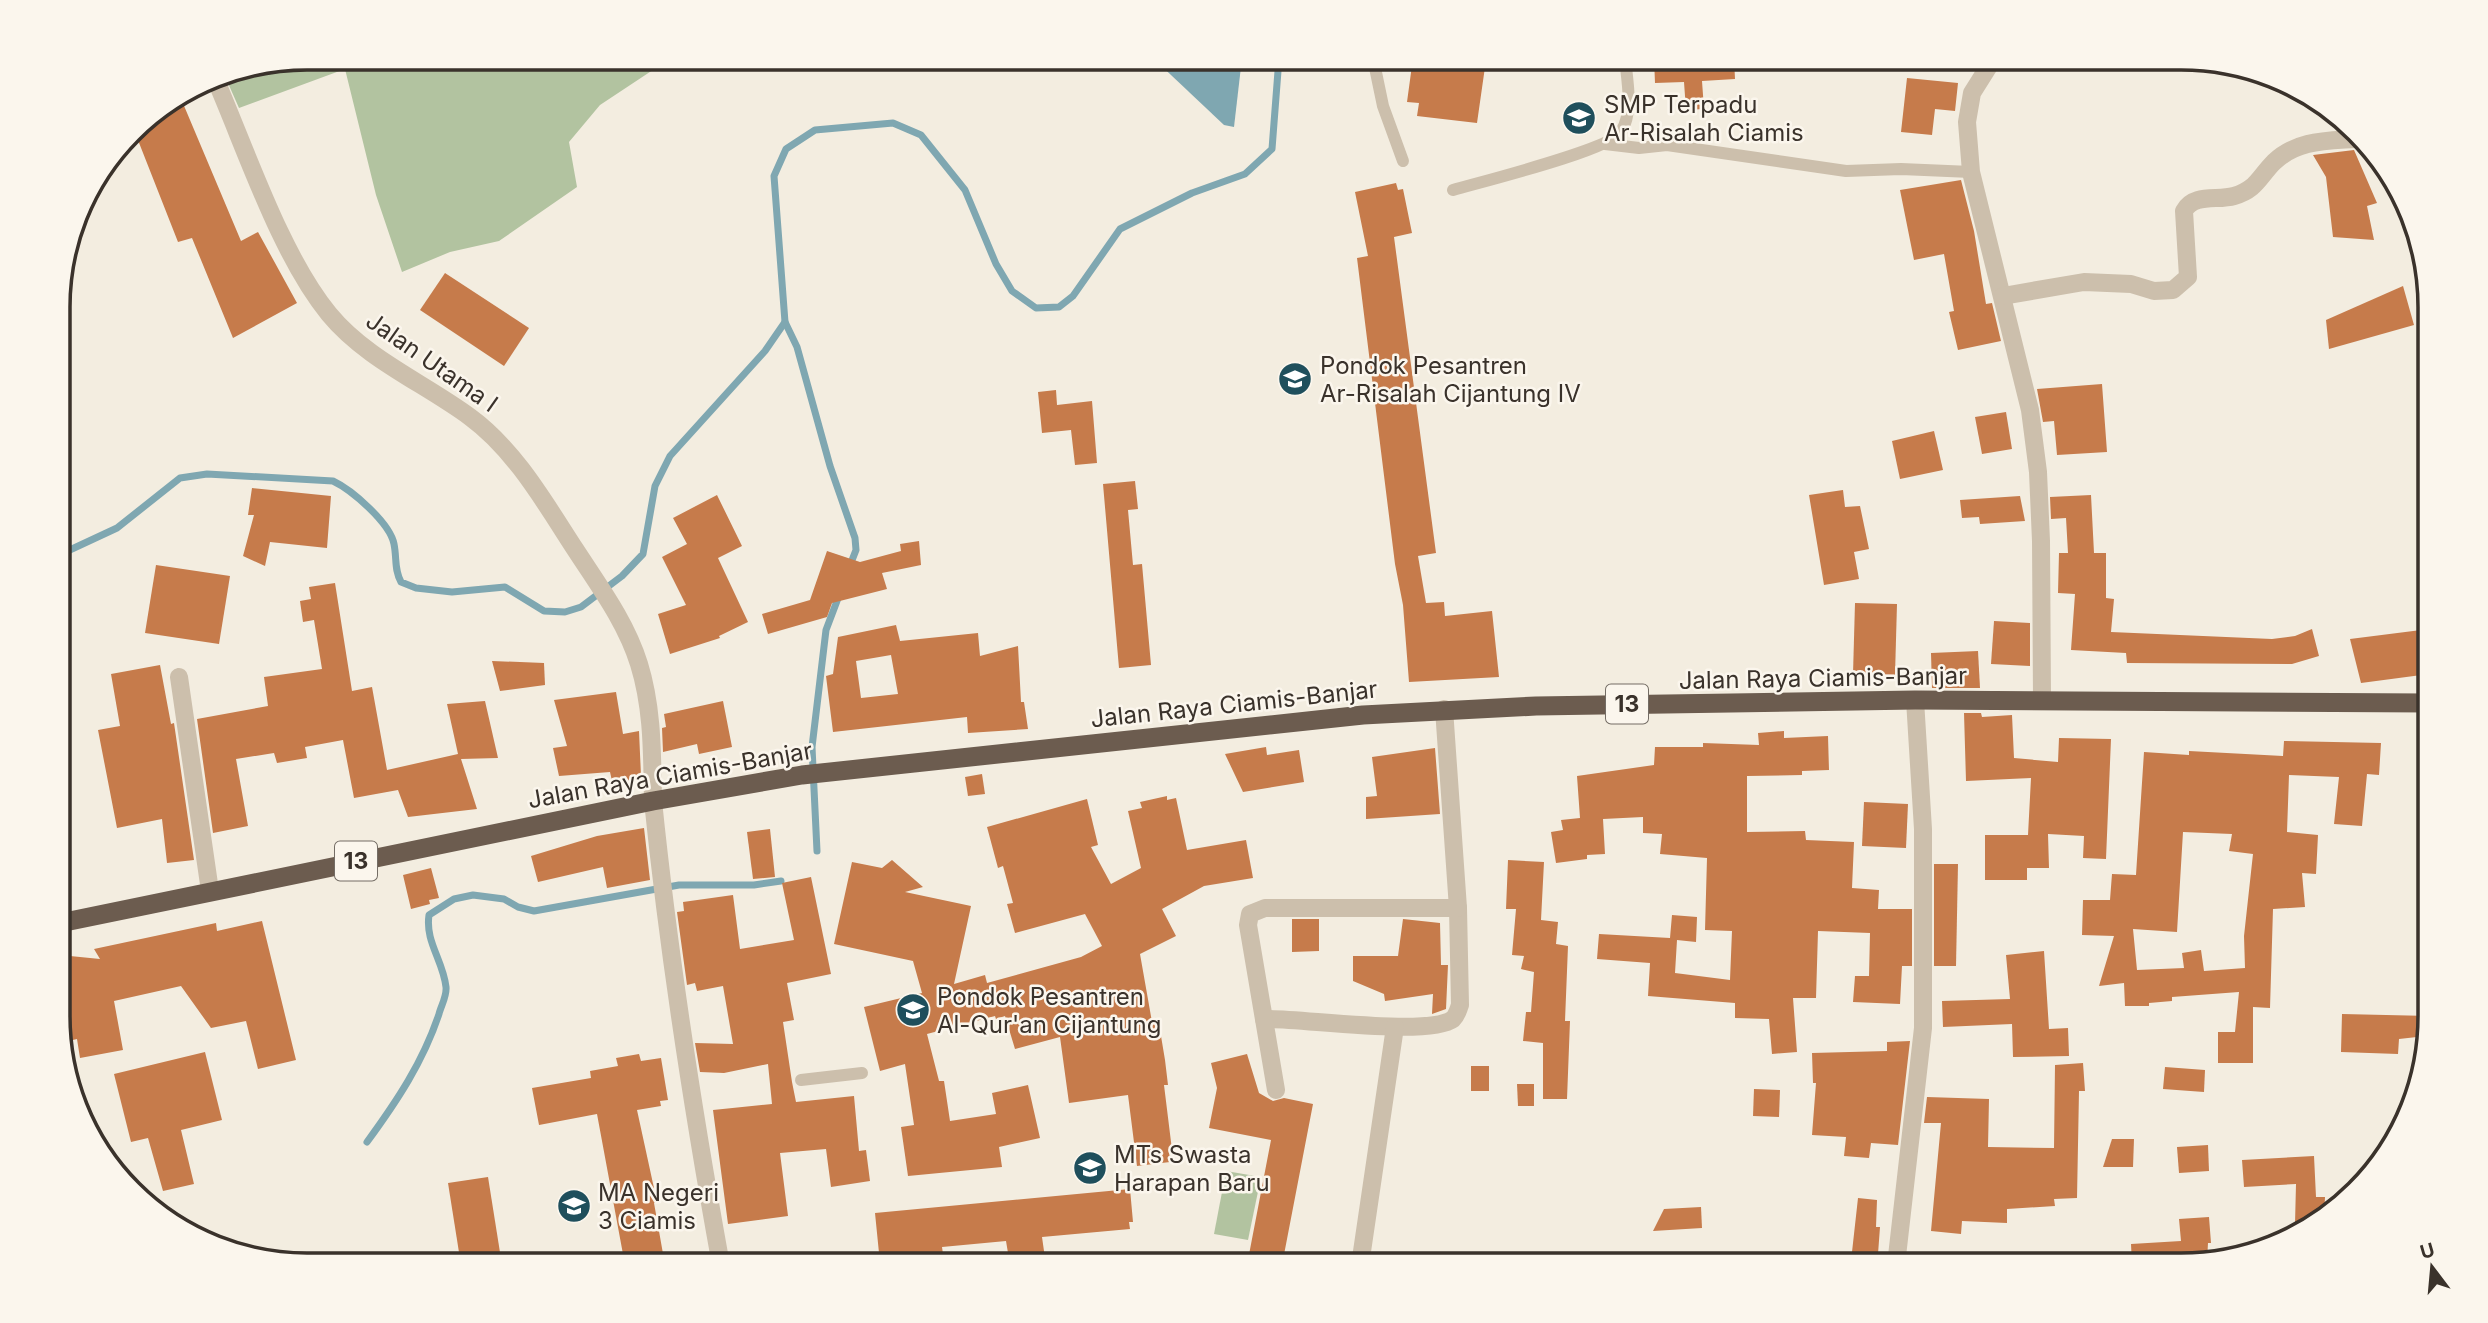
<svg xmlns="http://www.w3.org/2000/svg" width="2488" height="1323" viewBox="0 0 2488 1323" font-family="Inter,sans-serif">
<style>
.green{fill:#b2c3a0}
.water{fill:#7fa7b1}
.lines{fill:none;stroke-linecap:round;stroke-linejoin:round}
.stream{stroke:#7fa7b1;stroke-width:7}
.building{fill:#c67b4b;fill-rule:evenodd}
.service{stroke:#ccbfac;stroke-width:12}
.minor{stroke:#ccbfac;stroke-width:18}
.tertiary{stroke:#ccbfac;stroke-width:18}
.trunk{stroke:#6c5c4f;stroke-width:19}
.labels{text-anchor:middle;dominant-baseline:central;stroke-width:5;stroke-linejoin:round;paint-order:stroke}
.shield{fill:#fbf6ed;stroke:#746d65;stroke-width:2}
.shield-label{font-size:23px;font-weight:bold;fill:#3a322b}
.poi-label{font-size:24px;fill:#3a322b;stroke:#fbf6ed;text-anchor:start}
.street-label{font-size:24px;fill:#3a322b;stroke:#fbf6ed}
.rim{fill:none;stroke:#3a322b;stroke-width:3.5}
</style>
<rect width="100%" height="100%" fill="#f3ede0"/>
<!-- green -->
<g class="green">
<path d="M307,58h364l-71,47 -31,37 8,45 -78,54 -49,11 -48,20 -26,-77 -31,-126 -106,39 -15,-34z"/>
<path d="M1226,1171l35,6 -13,63 -34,-6z"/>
</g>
<!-- water -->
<path class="water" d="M1153,58h89l-8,69 -10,-2z"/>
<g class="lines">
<!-- stream -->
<g class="stream">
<path d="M785,322l12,25 33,119 25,72 1,12 -7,18"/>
<path d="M59,555l58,-27 63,-50 27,-4 126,7c19,9 57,42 61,63 3,15 0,25 7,38l15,6 36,4 53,-5 39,24 21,1 16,-5 41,-31 21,-22 12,-68 15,-30 95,-105 20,-29 -11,-146 12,-27 29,-19 78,-7 28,12 44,55 31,74 16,27 24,17 23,-1 14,-11 47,-67 72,-36 53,-19 27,-25 7,-91"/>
<path d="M817,851l-5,-104 14,-117 14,-37"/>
<path d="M367,1142c30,-41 56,-80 72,-128 2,-8 8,-18 7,-27 -3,-27 -21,-45 -17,-72l25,-16 19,-4 31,4 14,8 16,4 145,-26h75l27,-4"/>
</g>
</g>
<!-- building -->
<g class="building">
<path d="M1413,58l73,2 -9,63 -60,-7 2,-13 -12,-1z"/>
<path d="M1654,58h80l1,21 -33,2 2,28 -18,1 -2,-28 -29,1z"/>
<path d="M1907,78l51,5 -3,28 -20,-2 -3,26 -31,-3z"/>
<path d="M182,101l59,140 17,-9 39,71 -64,35 -41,-100 -14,4 -44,-112 8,-10 16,-10z"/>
<path d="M2354,150l23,53 -10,3 7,34 -41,-3 -7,-60 -13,-22z"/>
<path d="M1961,180l13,51 12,73 6,-1 9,38 -43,9 -9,-38 5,-1 -10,-57 -30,6 -14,-70z"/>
<path d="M1396,183l2,7 5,-1 9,44 -18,4 42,316 -18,3 8,47 18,-1 1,14 47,-5 7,66 -90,5 -6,-77 -8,-41 -38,-306 11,-2 -13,-64z"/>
<path d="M445,273l84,55 -25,38 -84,-56z"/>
<path d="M2403,286l11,39 -85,24 -3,-29z"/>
<path d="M2102,384l5,68 -50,3 -3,-34 -11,1 -6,-33z"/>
<path d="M1056,390l1,15 35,-4 5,62 -22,2 -4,-35 -29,3 -4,-41z"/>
<path d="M2006,412l6,37 -30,5 -7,-37z"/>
<path d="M1934,431l9,39 -43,9 -8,-38z"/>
<path d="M1135,481l3,28 -10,1 5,55 9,-1 9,101 -32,3 -16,-184z"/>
<path d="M252,488l79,8 -4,52 -57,-6 -5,24 -22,-10 11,-41h-6z"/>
<path d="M1843,490l2,17 15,-1 9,43 -15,3 5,27 -35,6 -15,-90z"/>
<path d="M717,495l25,51 -24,12 30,64 -29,14 1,2 -50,16 -12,-40 28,-9 -24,-48 25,-13 -14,-26z"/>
<path d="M2091,495l3,58h12v45l8,1 -3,33 161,7 23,-3 17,-7 7,27 -27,8 -165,-1 -1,-10 -55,-3 4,-56 -17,-1 1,-40h9l-2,-35 -15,1 -1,-22z"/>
<path d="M2020,496l5,25 -45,3 -1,-7 -17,1 -2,-18z"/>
<path d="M919,541l2,24 -39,8 5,16 -55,14 -5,14 -59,17 -6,-20 48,-14 17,-49 33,11 41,-11 -1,-7z"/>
<path d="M156,565l74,11 -11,68 -74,-11z"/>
<path d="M335,583l17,108 20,-4 15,83 71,-16 -11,-50 38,-3 13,57 -37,1 16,50 -69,8 -10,-27 -44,8 -11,-58 -38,7 2,11 -30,5 -3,-10 -38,6 12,67 -35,7 -16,-114 71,-13 -4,-29 58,-8 -8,-49 -11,2 -3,-21 11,-2 -2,-12z"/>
<path d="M1855,603l42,1 -2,71 -42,-1z"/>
<path d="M1994,621l36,2v43l-39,-2z"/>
<path d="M896,625l4,16 78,-8 2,23 38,-10 3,56h3l4,27 -60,4 -1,-16 -134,15 -7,-56 7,-2 5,-37zM891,655l7,39 -37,4 -5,-37z"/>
<path d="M2429,629v45l-68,9 -11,-44z"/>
<path d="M1978,651l2,37h-48l-1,-35z"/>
<path d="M492,661l52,2 1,22 -45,6z"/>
<path d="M160,665l11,59 3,-1 20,137 -27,3 -5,-44 -45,9 -19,-98 22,-4 -9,-52z"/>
<path d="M616,692l7,42 16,-3 2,45 -27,14 -4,-18 -51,4 -6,-28 14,-2 -13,-46z"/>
<path d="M723,701l9,46 -33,7 -2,-10 -34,8 -1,-24 4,-1 -2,-13z"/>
<path d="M1964,713h17l1,4 30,-2 2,43 44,4 1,-24 52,1 -5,120 -23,-1 1,-22 -36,-2 1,34h-22v12h-42v-45h43l3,-57 -65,3z"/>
<path d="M1784,731v7l44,-2 1,34 -27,1v4l-55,1v56l58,-1 1,9 48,2 -2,46 27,2 -1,19h34v57h-10l-2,38 -47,-2 2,-26h14l1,-43 -52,-2 -2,67h-23l4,54 -25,2 -3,-35 -34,-1v-15l-87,-7 2,-33 -53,-4 2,-25 71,4 2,-23 25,2 -1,25 -19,-2 -2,33 55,7 2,-49 -27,-1 2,-72 -47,-4 2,-20 -19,-1v-16l-40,2 2,35 -18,1v4l-31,4 -5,-31 12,-2 -2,-10 19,-2 -3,-42 77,-11 1,-18h48v-4l56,2 -1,-12z"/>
<path d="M2284,741l97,2 -2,32 -12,-1 -5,52 -28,-2 5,-47 -50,-2 -2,57 31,3 -2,39 -14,-1 3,34 -32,2 -3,99 -17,-1v56h-35v-31h17l4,-40 -67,5v4l-23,2v3h-24l-1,-23 -25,3 15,-50 -32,-1 1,-35h27l2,-26 24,1 8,-123 45,3v-4l94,5zM2183,832l49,2 -3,17 24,3 -9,82 1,32 -41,3 -3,-21 -19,3 2,15 -47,2 -4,-41 44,3z"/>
<path d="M1266,747l1,8 32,-5 5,32 -61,10 -18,-38z"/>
<path d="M1435,748l5,66 -74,5v-22l11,-1 -5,-39z"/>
<path d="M982,774l3,20 -17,2 -3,-19z"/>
<path d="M1167,796v4l9,-2 11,52 59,-10 7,38 -49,8 -42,23 14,27 -36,18 12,68 7,2 6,36 3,25h-4l8,65h-3l1,12 -33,4 -9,-71 -59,8 -9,-66 -45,12 -10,-33 -9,3 -1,-3 -68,18 12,47h5l6,40 46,-7 -4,-21 36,-8 12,53 -41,9 3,20 -94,9 -7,-49 13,-2 -9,-61 -25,7 -16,-64 58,-14 -9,-32 -79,-17 18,-82 30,6 10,-8 31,27 -18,5 66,14 -17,78 31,-9 2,8 94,-26 21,-11 -17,-32 -70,19 -8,-29 6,-1 -10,-37 -5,2 -11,-41 100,-28 11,46 -7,2 20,37 30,-16 -13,-57 14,-3 -2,-6z"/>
<path d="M1864,802l44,2 -2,44 -44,-2z"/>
<path d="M644,828l6,52 -43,8 -4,-21 -65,15 -7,-26 66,-20z"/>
<path d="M770,829l5,48 -22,2 -6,-47z"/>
<path d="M1508,860l36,2 -3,58 17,2 -2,22 12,2 -3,75h5l-3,78h-24v-56l-20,-2 3,-29h5l3,-40 -13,-3 3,-13 -12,-1 4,-46h-10z"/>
<path d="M1934,864h24l-2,102h-22z"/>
<path d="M431,868l8,30 -10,2 1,4 -19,5 -8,-34z"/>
<path d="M811,877l20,97 -44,9 7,37 -11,2 9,60 4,20 58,-6 5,55 7,-1 4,31 -39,6 -5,-38 -46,4 8,63 -60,8 -15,-114 59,-6 -4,-40 -44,9 -24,-1 -5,-29 38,1 -10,-58 -26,5 -2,-8 -8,2 -10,-73 7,-1 -1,-9 50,-7 7,54 54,-9 -12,-57z"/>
<path d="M1292,919h27v32l-27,1z"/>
<path d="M1403,919l37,4 1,42h7l-2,44 -14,5 1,-20 -48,7 -1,-7 -31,-13v-25h45z"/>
<path d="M262,921l34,139 -38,9 -12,-48 -35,7 -30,-42 -67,15 9,49 -43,8 -3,-19 -17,4v-88l40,4 -6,-10 122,-26 1,8z"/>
<path d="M2044,951l5,78 19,-1 1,28 -56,1 -1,-33 -69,3 -1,-26 68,-2 -4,-44z"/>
<path d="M2342,1014l88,2v1l-4,19 -27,3 -1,15 -57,-2z"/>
<path d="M1910,1041l-12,104 -27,-2 -2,15 -25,-2 2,-19 -34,-2 4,-52h-3l-1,-30 75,-2v-9z"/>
<path d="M205,1052l17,68 -41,10 13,54 -31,7 -15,-53 -17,4 -17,-68z"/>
<path d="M639,1054l2,7 20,-3 7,42 -8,1 1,5 -24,4 20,92 -3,1 11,62h-40l-28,-151 -58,11 -7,-37 59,-10 -1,-7 28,-5 -2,-8z"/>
<path d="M1247,1054l12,39 14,8 11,-3 29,6 -31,161h-35l24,-125 -62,-12 8,-40 -6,-25z"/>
<path d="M2083,1063l2,28h-6l-2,107 -23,1 1,7 -48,3v14l-45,-2 -1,13 -30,-3 10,-108h-17l3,-26 62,2 -1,48 66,1 1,-83z"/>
<rect x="1471" y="1066" width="18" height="25"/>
<path d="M2165,1067l40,3 -1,22 -41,-3z"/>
<path d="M1517,1084h17v22h-16z"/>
<path d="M1754,1089l26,1 -1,27 -26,-1z"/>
<path d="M2112,1139h22l-1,28h-30z"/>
<path d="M2208,1145l1,26 -30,2 -2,-26z"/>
<path d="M2314,1156l2,41h9l-1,21 -5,6h-24l1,-40 -52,3 -2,-27z"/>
<path d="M488,1177l14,88h-41l-13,-82z"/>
<path d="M1130,1189l3,33h-4l1,7 -88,8 4,28h-36l-4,-24 -64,6 1,7 -54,5v-7l-10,1 -4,-40z"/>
<path d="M1858,1198l19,2 -1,27h4l-2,27 -26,-2z"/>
<path d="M1701,1207l1,21 -49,3 11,-22z"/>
<path d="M2209,1217l2,26h-3l-1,18 -10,4h-65l-1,-21 50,-3 -2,-22z"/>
</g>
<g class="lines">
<!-- service -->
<g class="service">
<path d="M1373,58l10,48 20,55"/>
<path d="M1605,144l34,4 28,-3 179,26 55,-2 70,3"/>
<path d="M1453,190c27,-8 157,-40 168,-58 13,-21 6,-51 4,-74"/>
<path d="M801,1080l61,-7"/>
</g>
<!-- minor -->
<g class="minor">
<path d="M1994,58l-22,35 -5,29 4,50 59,238 8,62 3,69 1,159"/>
<path d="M2003,296l81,-14 47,2 23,7 19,-1 15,-13 -4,-66c10,-18 33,-10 50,-15 22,-6 25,-19 40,-34 23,-22 52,-21 81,-23"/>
<path d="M179,677l31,214"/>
<path d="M653,801c16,156 40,310 68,464"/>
<path d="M1264,1019c36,-1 165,18 189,0 4,-4 5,-9 7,-14l-2,-97 -14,-199"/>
<path d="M1276,1090l-28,-165 2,-11 15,-6h193"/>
<path d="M1360,1265l35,-238"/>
<path d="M1896,1265l27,-237v-199l-8,-129"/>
</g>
<!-- tertiary -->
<path class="tertiary" d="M214,76c32,73 66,178 115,238 37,45 95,69 141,103 45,33 75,86 105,132 24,37 51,73 64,115 14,45 13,91 14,137"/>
<!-- trunk -->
<path class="trunk" d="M60,923l593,-122 149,-26 561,-60 173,-9 379,-6 514,3"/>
</g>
<!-- icons -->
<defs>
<g id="school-disc" transform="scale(1.75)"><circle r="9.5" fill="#1f4f5c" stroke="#fbf6ed"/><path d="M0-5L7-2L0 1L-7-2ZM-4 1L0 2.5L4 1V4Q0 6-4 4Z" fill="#fff"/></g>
</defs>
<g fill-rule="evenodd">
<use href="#school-disc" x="1579" y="118"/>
<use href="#school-disc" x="1295" y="379"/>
<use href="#school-disc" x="913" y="1010"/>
<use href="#school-disc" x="1090" y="1168"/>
<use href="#school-disc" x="574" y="1206"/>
</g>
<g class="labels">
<!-- shield labels -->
<g class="shield">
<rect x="1606" y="684.5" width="42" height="39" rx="5"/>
<rect x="335" y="841.5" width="42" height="39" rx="5"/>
</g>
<g class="shield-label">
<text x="1627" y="704">13</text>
<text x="356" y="861">13</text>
</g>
<!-- poi labels -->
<g class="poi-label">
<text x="1604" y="104">SMP Terpadu<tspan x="1604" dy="28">Ar-Risalah Ciamis</tspan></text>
<text x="1320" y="365">Pondok Pesantren<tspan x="1320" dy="28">Ar-Risalah Cijantung IV</tspan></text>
<text x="937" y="996">Pondok Pesantren<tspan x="937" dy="28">Al-Qur'an Cijantung</tspan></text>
<text x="1114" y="1154">MTs Swasta<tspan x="1114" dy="28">Harapan Baru</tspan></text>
<text x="598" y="1192">MA Negeri<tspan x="598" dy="28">3 Ciamis</tspan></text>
</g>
<!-- street labels -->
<g class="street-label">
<text transform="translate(432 362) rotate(35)">Jalan Utama I</text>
<text transform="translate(1823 678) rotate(-1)">Jalan Raya Ciamis-Banjar</text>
<text transform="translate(1234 704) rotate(-6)">Jalan Raya Ciamis-Banjar</text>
<text transform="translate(670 775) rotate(-10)">Jalan Raya Ciamis-Banjar</text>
</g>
</g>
<!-- crop -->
<path d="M0 0H2488V1323H0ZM307 70H2181A237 237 0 0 1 2418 307V1016A237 237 0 0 1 2181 1253H307A237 237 0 0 1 70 1016V307A237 237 0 0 1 307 70Z" fill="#fbf6ed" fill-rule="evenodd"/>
<path class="rim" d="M307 70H2181A237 237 0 0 1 2418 307V1016A237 237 0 0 1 2181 1253H307A237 237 0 0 1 70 1016V307A237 237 0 0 1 307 70Z"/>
<!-- north arrow -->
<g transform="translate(2432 1267) rotate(344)" stroke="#fbf6ed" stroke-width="5" paint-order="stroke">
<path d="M0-5L12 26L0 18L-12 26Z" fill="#3a322b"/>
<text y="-10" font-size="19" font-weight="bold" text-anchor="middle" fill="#3a322b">U</text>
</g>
</svg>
